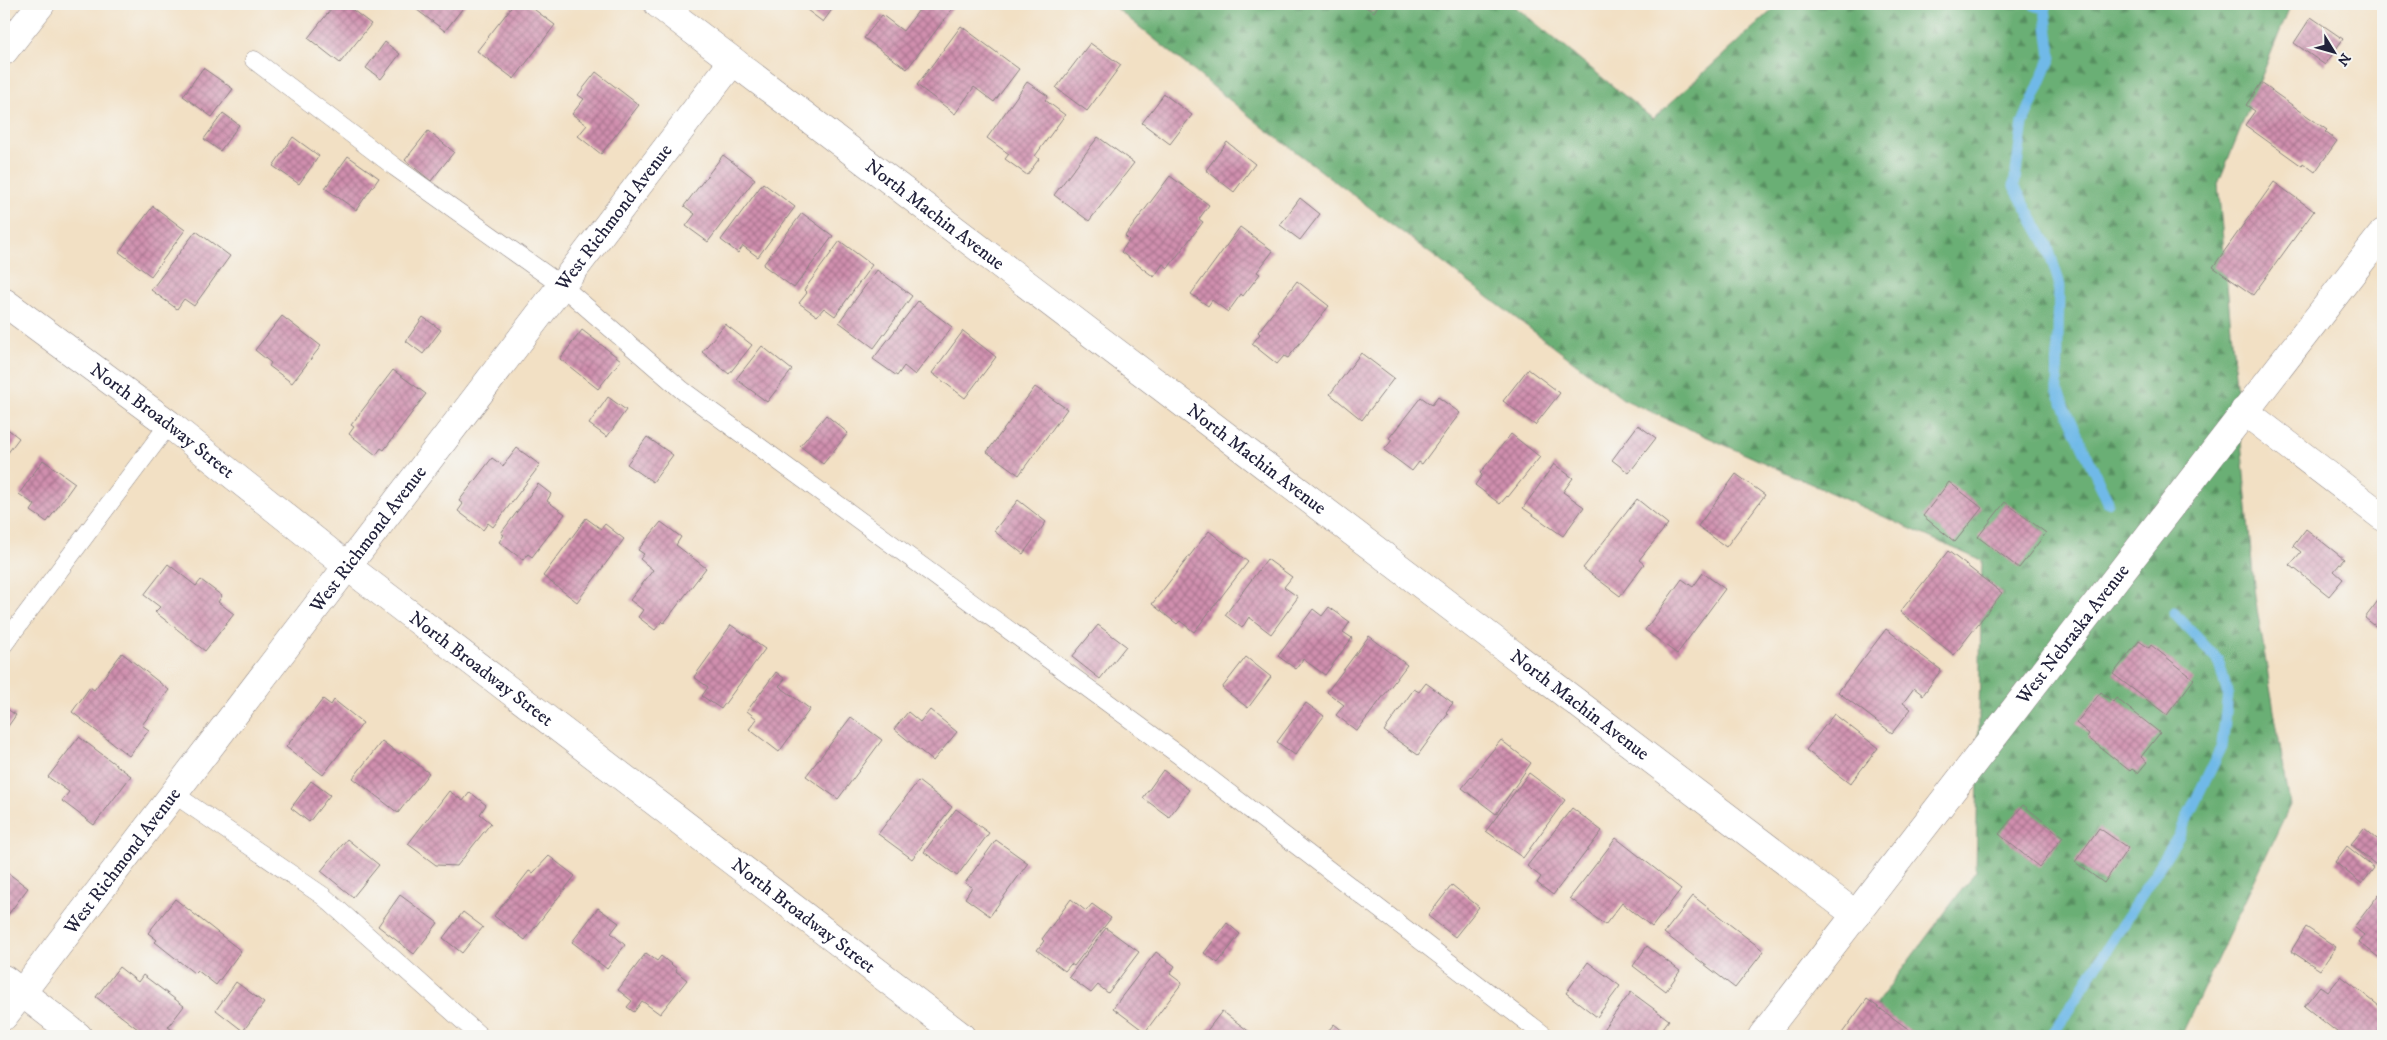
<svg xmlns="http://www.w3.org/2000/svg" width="2387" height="1040" viewBox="0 0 2387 1040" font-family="'IM FELL DW Pica',serif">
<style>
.forest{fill:url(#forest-firs);stroke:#466858}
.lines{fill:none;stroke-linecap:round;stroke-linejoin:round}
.stream{stroke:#6fb9e8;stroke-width:11}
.building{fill:url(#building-cross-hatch)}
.service-casing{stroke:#8a8180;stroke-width:19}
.minor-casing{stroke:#8a8180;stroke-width:29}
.tertiary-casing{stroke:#8a8180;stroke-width:29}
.motorway-casing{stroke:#8a8180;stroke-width:29}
.service{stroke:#fff;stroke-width:18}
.minor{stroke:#fff;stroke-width:28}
.tertiary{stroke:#fff;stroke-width:28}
.motorway{stroke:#fff;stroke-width:28}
.labels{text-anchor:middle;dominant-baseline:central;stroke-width:4.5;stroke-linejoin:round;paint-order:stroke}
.street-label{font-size:19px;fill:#22223b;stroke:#f6f6f2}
</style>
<defs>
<pattern id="forest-firs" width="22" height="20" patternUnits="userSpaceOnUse" patternTransform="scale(1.25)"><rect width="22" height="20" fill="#6aaf74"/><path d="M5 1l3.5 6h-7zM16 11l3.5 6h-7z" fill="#578e60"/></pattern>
<pattern id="building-cross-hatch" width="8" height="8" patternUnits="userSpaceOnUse" patternTransform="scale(1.25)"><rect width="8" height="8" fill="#d08fae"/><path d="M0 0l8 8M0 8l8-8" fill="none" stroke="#a8748f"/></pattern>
</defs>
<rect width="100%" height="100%" fill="#f6f6f2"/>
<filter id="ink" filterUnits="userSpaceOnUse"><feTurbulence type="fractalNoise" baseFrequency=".02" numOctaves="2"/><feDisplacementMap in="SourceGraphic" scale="10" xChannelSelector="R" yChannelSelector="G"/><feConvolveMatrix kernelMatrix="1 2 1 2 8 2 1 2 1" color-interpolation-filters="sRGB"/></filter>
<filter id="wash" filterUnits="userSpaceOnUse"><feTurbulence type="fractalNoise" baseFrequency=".0096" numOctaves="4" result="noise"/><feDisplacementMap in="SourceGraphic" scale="20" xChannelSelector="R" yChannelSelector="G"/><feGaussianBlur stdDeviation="1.12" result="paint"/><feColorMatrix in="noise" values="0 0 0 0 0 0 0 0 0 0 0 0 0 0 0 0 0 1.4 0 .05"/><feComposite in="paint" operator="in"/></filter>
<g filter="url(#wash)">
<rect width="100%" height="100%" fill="#f2e0c4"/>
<!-- forest -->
<path class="forest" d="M1111,4h401l141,115 126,-115h512l-73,180 37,413 35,208 -109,231h-329l124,-165 6,-310 -359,-162 -360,-272z"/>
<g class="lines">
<!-- stream -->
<g class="stream">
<path d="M2032,4l13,5 6,48 -28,66 -9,63 33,59 12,37 -2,108 51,112"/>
<path d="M2052,1036l126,-199 44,-91 6,-52 -10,-34 -44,-47"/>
</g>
</g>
<g id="blocks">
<!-- building -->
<g class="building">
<path d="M335,4h10l26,20 -31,39 -32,-25z"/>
<path d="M415,4h51l-21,27 -32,-24z"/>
<path d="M514,4h13l28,21 -41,54 -37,-28z"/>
<path d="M799,4h37l-13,18z"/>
<path d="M911,4h45l-49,65 -43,-31 18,-23 21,16 16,-21z"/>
<path d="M1360,4h19l-5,8z"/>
<path d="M2311,17l32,22 -18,26 -31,-22z"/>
<path d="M961,26l58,43 -25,33 -20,-15 -19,27 -38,-29z"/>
<path d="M385,42l15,12 -19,25 -15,-11z"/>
<path d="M1090,43l31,22 -34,46 -31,-23z"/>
<path d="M203,68l30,21 -21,28 -29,-21z"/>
<path d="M596,72l43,33 -38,49 -23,-18 9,-11 -15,-11 12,-15 -6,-4z"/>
<path d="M1027,82l21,14 -3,4 20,15 -30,41 4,3 -12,16 -22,-16 4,-5 -22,-16z"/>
<path d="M2261,83l66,47 -2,2 12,9 -22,31 -12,-9 -1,3 -57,-41 10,-14 -9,-6z"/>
<path d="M1164,94l28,21 -22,29 -28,-21z"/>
<path d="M223,113l16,12 -19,26 -16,-12z"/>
<path d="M428,131l26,21 -23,29 -26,-21z"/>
<path d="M293,137l26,19 -20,28 -26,-18z"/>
<path d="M1098,137l36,26 -45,58 -35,-26z"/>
<path d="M1227,142l28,22 -21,28 -28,-22z"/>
<path d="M723,155l32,24 -47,63 -22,-16 9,-12 -11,-8z"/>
<path d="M348,156l31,22 -23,32 -31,-22z"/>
<path d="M1170,176l39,29 -10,14 4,3 -35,46 -5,-4 -9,13 -33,-25 8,-12 -4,-4z"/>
<path d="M2274,182l40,29 -61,84 -40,-28z"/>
<path d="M763,183l32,24 -37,50 -15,-11 -5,7 -17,-13z"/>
<path d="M1300,198l20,16 -20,26 -20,-15z"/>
<path d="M153,206l32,24 -34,46 -32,-24z"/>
<path d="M802,213l31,23 -39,52 -31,-23z"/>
<path d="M1240,227l33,24 -16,21 3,2 -17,22 -2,-2 -13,18 -16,-12 -4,6 -17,-12z"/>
<path d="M196,231l34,25 -36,50 -10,-7 -7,10 -26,-19z"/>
<path d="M840,241l32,24 -37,51 -11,-8 -7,8 -18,-13 8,-10 -3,-3z"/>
<path d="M877,270l35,26 -38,52 -35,-26z"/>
<path d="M1297,281l32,25 -41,52 -4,-2 -7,8 -25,-20 8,-10 -2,-2z"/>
<path d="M918,301l34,26 -37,48 -11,-9 -7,10 -24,-17z"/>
<path d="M282,316l39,30 -29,37 -23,-17 2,-3 -16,-13z"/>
<path d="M423,317l18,13 -18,24 -17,-13z"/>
<path d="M725,324l27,21 -23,29 -27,-22z"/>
<path d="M582,330l39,30 -23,29 -38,-30z"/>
<path d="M963,331l33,26 -31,41 -33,-25z"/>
<path d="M762,346l30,24 -25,32 -31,-23z"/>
<path d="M1361,353l33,25 -32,42 -32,-26z"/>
<path d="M1528,369l32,24 -25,32 -32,-24z"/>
<path d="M393,370l33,24 -42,56 -3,-2 -5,7 -27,-21 5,-7 -3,-2z"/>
<path d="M1035,387l32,22 -48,66 -32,-23z"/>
<path d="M608,397l18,13 -19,27 -18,-13z"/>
<path d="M1421,397l11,8 6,-8 22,16 -38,51 -3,-2 -7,9 -28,-21 8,-10 -3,-2z"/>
<path d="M826,415l22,18 -25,31 -23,-18z"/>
<path d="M1638,425l18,13 -27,35 -17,-13z"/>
<path d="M4,426l15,12 -15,20z"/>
<path d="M1511,434l29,23 -32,40 -1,-1 -7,8 -25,-19 7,-10 -2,-2z"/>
<path d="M647,437l26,18 -20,27 -26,-18z"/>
<path d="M517,448l23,17 -47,62 -5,-4 -5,7 -25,-19 5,-7 -4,-3 33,-43 11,8z"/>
<path d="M43,460l32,23 -28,39 -16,-11 4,-6 -16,-11z"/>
<path d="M1554,464l19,14 -10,14 21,15 -21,29 -40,-28z"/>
<path d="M1736,474l29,21 -39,52 -28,-21z"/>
<path d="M1949,482l33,26 -27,34 -32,-26z"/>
<path d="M538,484l13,10 -4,7 18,13 -33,43 -4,-3 -5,6 -24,-18 5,-7 -3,-2z"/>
<path d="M1637,499l31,25 -29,36 5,4 -24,32 -37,-28z"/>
<path d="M1018,500l28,22 -23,32 -29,-23z"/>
<path d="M2005,502l41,31 -27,35 -41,-31z"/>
<path d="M586,518l15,11 4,-5 19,15 -47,63 -34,-26z"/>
<path d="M661,522l20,15 -5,8 30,23 -42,55 -2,-2 -7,9 -17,-13 5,-7 -13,-10 23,-30 -13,-11 4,-5 -6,-4z"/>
<path d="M2306,529l38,30 -10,12 9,8 -14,17 -39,-31 11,-13 -8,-6z"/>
<path d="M1209,531l39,31 -54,70 -14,-11 -3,3 -25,-20z"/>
<path d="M1948,551l54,42 -48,62 -54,-43z"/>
<path d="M1267,559l25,18 -8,10 14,10 -27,37 -22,-17 -7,11 -17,-13z"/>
<path d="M168,564l28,22 5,-6 21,16 -4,6 16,12 -29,37 -50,-39 5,-5 -16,-12z"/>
<path d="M1703,573l22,16 -48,65 -32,-24 37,-51 11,8z"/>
<path d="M2383,594v38l-18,-14z"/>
<path d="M1329,607l21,15 -7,10 9,6 -27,37 -22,-16 -7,10 -18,-13 35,-47 9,7z"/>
<path d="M731,625l34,24 -44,60 -19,-13 6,-9 -14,-10z"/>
<path d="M1098,625l28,21 -26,33 -28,-22z"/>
<path d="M1886,629l55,41 -18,25 -9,-7 -11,15 8,6 -19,24 -54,-41z"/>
<path d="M1369,636l38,29 -50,66 -21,-16 8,-10 -17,-13z"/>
<path d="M2139,641l10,7 2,-3 43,34 -27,36 -54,-41z"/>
<path d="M122,653l47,37 -27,35 7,5 -20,26 -57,-44 18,-25 4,3z"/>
<path d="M1246,657l25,20 -23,31 -26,-20z"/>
<path d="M776,672l9,7 -6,7 31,23 -31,43 -30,-23 8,-10 -10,-8z"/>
<path d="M1426,683l27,20 -7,9 2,2 -30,41 -34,-24 30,-42 5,3z"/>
<path d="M2101,692l12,10 3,-4 44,35 -19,24 6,5 -9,11 -6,-4 -2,2 -43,-34 2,-3 -13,-11z"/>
<path d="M323,699l8,6 3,-5 29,23 -40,52 -37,-28z"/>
<path d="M1306,703l18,13 -29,39 -18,-13z"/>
<path d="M4,707l12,8 -12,17z"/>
<path d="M930,710l27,22 -24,29 -39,-32 14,-17 12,10z"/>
<path d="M1834,714l44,34 -28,36 -44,-34z"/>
<path d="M851,717l31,23 -44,59 -32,-23z"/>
<path d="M79,737l52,39 -37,49 -32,-24 7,-9 -21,-15z"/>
<path d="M1501,740l30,23 -35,51 -34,-26z"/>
<path d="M382,741l17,13 2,-2 28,21 -31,40 -45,-35z"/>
<path d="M1163,770l26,20 -20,27 -26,-19z"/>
<path d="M1529,773l36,27 -42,58 -37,-27z"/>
<path d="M311,781l19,14 -21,27 -18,-14z"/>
<path d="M918,781l34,26 -40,52 -34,-25z"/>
<path d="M449,791l14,10 7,-9 16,13 -6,9 11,9 -34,43 -21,-1 -28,-21z"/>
<path d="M2023,805l40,32 -24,30 -40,-33z"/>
<path d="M1572,808l30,23 -49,64 -16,-12 4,-6 -14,-11z"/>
<path d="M956,809l33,24 -32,43 -33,-24z"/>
<path d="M2099,828l29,20 -24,35 -29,-21z"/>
<path d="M2364,828l19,16v12l-7,9 -25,-21z"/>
<path d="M1616,838l65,51 -29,38 -30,-24 -17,22 -35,-27z"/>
<path d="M347,839l32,26 -26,32 -32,-26z"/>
<path d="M996,840l32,23 -38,53 -25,-18 7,-11 -7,-4z"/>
<path d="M2347,846l27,22 -12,16 -27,-22z"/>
<path d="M549,856l26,20 -50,64 -31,-24 35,-45 4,2z"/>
<path d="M4,870l24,18 -24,32z"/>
<path d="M1452,885l27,22 -24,30 -27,-21z"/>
<path d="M2379,894l4,3v64l-24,-19 5,-7 -10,-8z"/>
<path d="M400,895l38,28 -24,31 -36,-28z"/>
<path d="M1693,896l71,55 -29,37 -71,-55z"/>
<path d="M175,899l66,52 -25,34 -19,-15 -3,3 -39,-31 2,-2 -9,-7z"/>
<path d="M1071,899l15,12 6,-7 19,14 -37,48 -3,-2 -6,7 -28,-21 7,-9 -2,-2z"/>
<path d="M598,908l21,15 -8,10 14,12 -18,24 -35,-27z"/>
<path d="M463,912l20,15 -21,26 -19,-15z"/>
<path d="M1227,923l13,11 -22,29 -14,-10z"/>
<path d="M2306,927l30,20 -16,23 -29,-19z"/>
<path d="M1106,928l33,24 -31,41 -10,-8 -7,8 -22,-16z"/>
<path d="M1647,946l33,25 -14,20 -33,-25z"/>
<path d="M1156,952l19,14 -5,8 12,9 -37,49 -32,-24z"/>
<path d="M646,953l11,8 4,-5 16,13 -1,2 11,9 -27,34 -18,-13 -8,11 -7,-5 5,-6 -14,-11z"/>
<path d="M1588,962l32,24 -23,31 -31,-24z"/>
<path d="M119,967l19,15 5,-7 41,31 -16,21 12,9h-33l-51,-39z"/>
<path d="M2341,976l42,33v21l-4,6h-37l-38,-30 16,-20 8,6z"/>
<path d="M236,982l28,21 -21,28 -27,-21z"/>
<path d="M1631,992l38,28 -12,16h-59z"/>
<path d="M1867,999l51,37h-78z"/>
<path d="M1222,1011l33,25h-52z"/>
<path d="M1334,1024l15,12h-25z"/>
</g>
</g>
</g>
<g filter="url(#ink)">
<use href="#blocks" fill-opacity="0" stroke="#8a8180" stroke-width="1"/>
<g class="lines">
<!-- service casing -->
<g class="service-casing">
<g id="service">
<path d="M254,60l141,107 167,119 120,104 497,365 366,281"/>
<path d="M4,644l165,-220"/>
<path d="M174,794l149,102 157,140"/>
</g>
</g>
<!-- minor casing -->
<g class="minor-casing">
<g id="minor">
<path id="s1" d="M658,4l1198,911"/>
<path id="s2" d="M4,302l165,122 178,142 614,470"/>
<path d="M2244,411l139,106"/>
<path d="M4,979l74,57"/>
<path id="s3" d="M4,1016l729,-955"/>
</g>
</g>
<!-- tertiary casing -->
<g class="tertiary-casing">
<g id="tertiary">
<path id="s4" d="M1762,1036l621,-803"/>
</g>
</g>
<!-- motorway casing -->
<g class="motorway-casing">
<path id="motorway" d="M4,51l37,-47"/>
</g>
<!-- service -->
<use href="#service" class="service"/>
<!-- minor -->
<use href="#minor" class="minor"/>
<!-- tertiary -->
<use href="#tertiary" class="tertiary"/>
<!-- motorway -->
<use href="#motorway" class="motorway"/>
</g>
</g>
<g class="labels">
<!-- street labels -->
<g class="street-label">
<text stroke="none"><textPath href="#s1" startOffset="348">North Machin Avenue</textPath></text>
<text stroke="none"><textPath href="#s3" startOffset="1005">West Richmond Avenue</textPath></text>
<text stroke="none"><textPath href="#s2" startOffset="198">North Broadway Street</textPath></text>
<text stroke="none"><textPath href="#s1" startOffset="752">North Machin Avenue</textPath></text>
<text stroke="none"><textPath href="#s3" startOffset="600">West Richmond Avenue</textPath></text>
<text stroke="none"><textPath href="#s4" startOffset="508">West Nebraska Avenue</textPath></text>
<text stroke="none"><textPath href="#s2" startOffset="602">North Broadway Street</textPath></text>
<text stroke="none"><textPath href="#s1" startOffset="1158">North Machin Avenue</textPath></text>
<text stroke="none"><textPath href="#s3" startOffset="195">West Richmond Avenue</textPath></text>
<text stroke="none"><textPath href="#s2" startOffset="1008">North Broadway Street</textPath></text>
</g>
</g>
<!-- margin -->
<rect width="2387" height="1040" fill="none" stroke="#f6f6f2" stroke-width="20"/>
<!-- north arrow -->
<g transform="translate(2334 52) rotate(127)" stroke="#f6f6f2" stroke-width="4" paint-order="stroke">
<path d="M0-4L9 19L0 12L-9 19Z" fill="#22223b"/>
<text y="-8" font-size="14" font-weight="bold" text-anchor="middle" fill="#22223b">N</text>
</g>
</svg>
